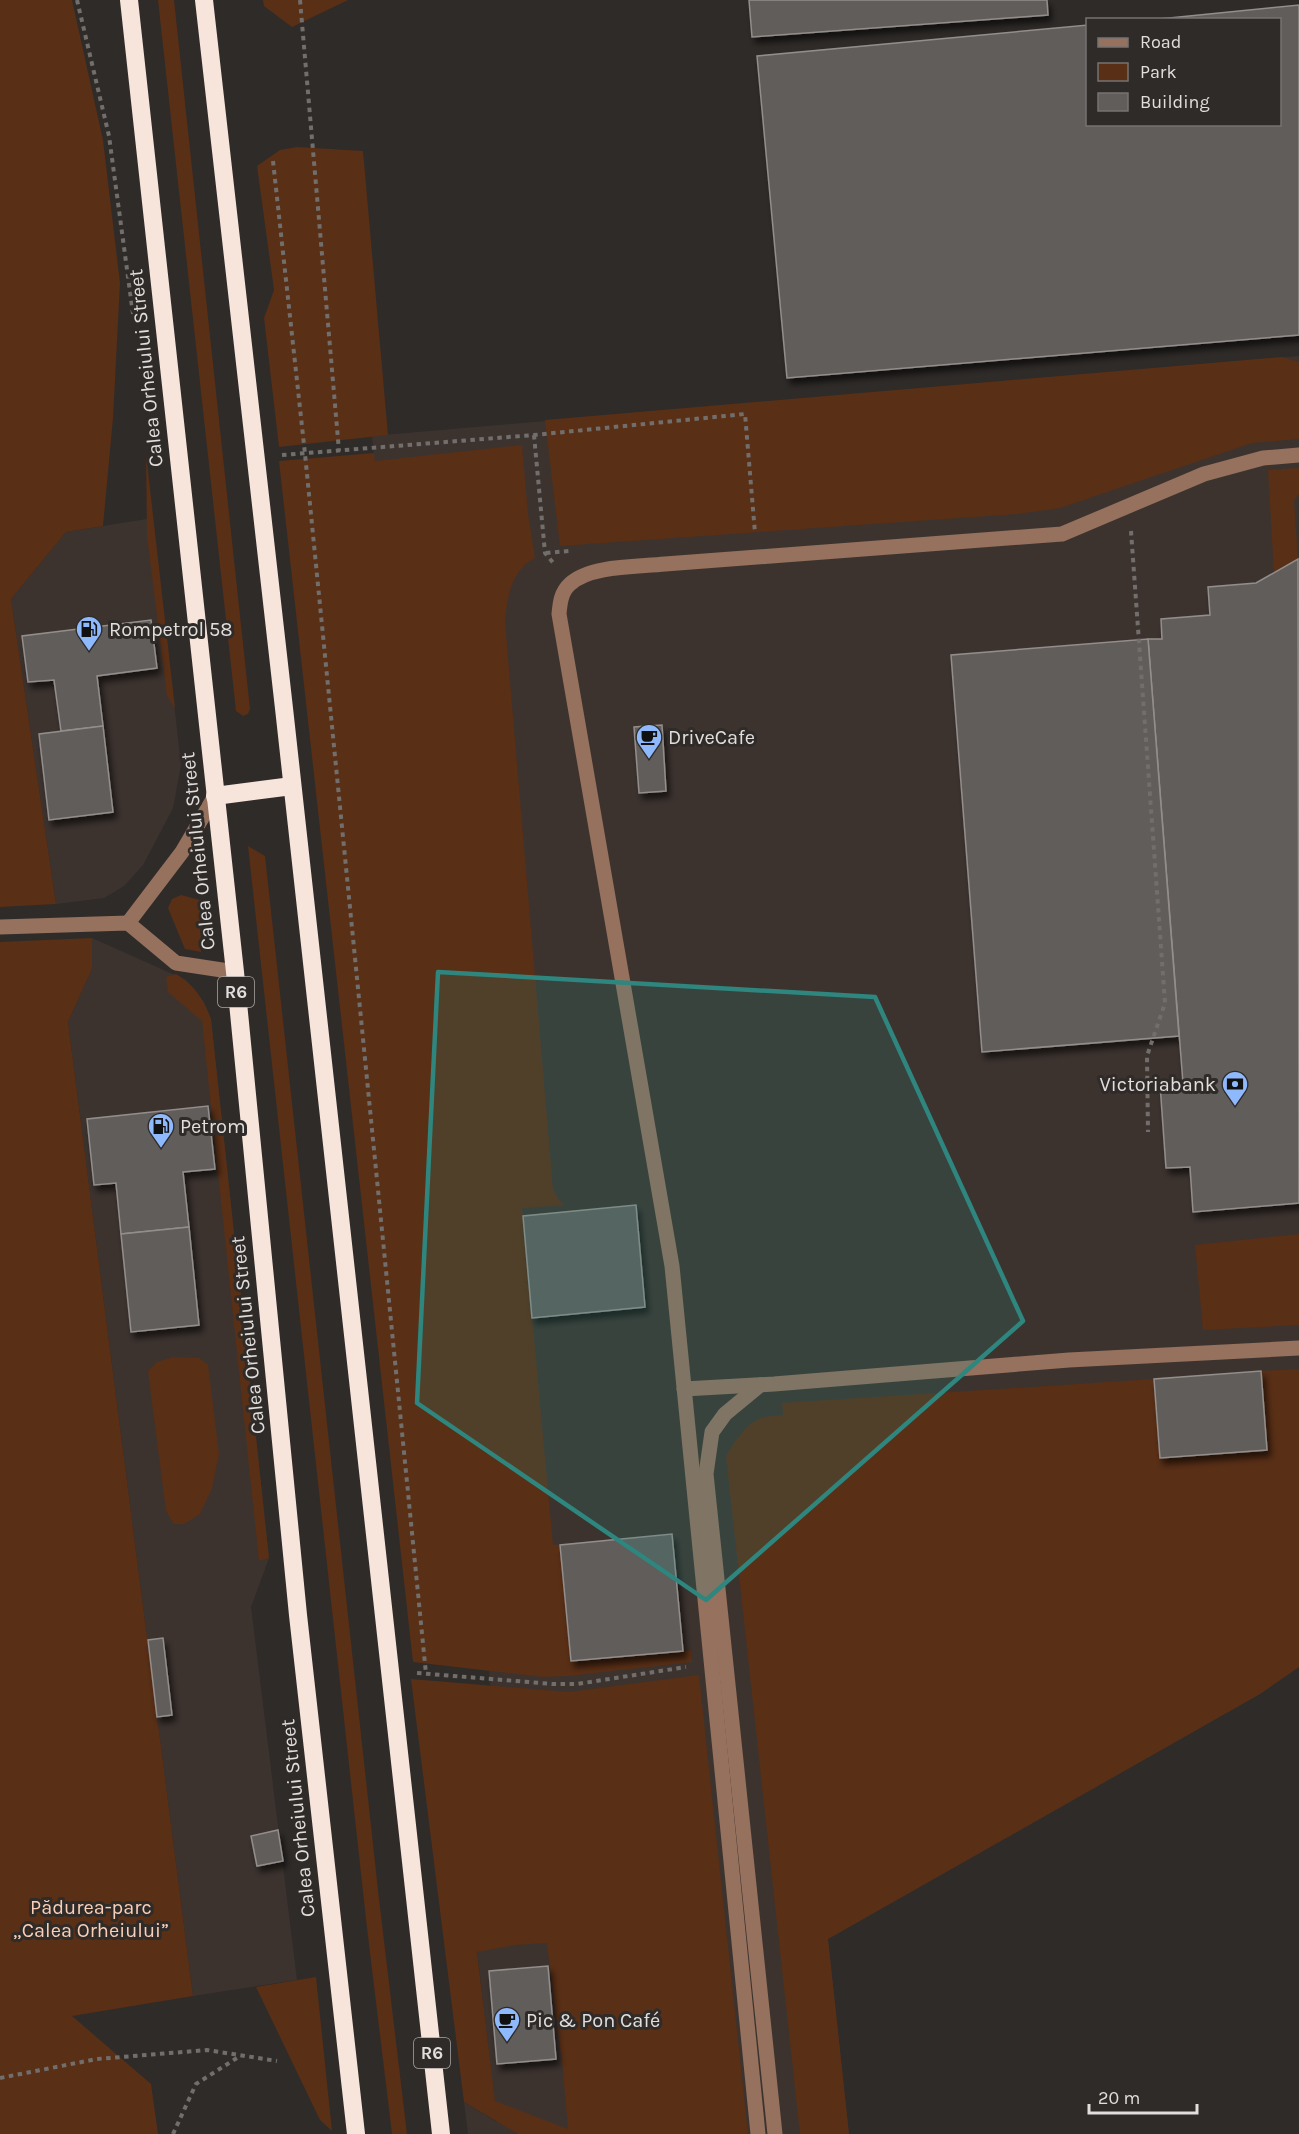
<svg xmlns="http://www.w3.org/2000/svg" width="1299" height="2134" viewBox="0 0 1299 2134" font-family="Karla,sans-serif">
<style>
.built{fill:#3c332f}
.green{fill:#592f16;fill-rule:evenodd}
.building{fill:#615d5a;stroke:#938e8c;stroke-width:1.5;filter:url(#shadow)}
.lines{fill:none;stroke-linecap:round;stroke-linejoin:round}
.path{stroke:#716e6c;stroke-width:4;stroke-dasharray:4.5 4.5;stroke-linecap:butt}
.minor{stroke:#95715e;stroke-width:15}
.highway{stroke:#f7e4db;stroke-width:18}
.marked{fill:#2e867f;fill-opacity:0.2;stroke:#2e867f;stroke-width:4.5;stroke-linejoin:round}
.labels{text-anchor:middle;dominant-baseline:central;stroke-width:6;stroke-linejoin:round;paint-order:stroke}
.shield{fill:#2f2b29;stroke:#aca8a7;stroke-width:1.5}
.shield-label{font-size:18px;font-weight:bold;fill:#e1dedd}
.street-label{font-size:20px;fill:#e1dedd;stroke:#2f2b29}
.poi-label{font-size:20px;fill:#e1dedd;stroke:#2f2b29;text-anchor:start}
.park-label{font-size:20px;fill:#fbcfb7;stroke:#2f2b29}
</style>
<defs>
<filter id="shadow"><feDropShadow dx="3.5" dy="6" stdDeviation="3" flood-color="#0009"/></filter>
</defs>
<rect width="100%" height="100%" fill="#2f2b29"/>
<!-- built -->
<g class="built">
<path d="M1299,356v1311l-39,27 -432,245 21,195h-381l-4,-32 33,20 -20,-171 38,-7 -143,-1508z"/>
<path d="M153,518l28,247 -8,43 -30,57 -19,21 -20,12 -48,6 -45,-305 55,-67z"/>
<path d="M92,938l94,42 18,22 7,17 58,539 -18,49 46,373 -104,16 -125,-974 24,-53z"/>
</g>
<!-- green -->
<g class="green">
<path d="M0,0h72l31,140 17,143 -7,135 -10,108 -37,6 -55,67 45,305 -56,3z"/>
<path d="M158,0h16l76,709 -2,5 -5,2 -7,-5z"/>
<path d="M263,0h85l-56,27 -28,-21z"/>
<path d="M297,147l66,4 25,284 -109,12 -15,-129 10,-28 -17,-124 23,-16z"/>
<path d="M1282,357l17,5v77l-47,4 -192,65 -43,6 -457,32 -15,-126z"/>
<path d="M522,445l6,69 7,44c-24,12 -28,40 -30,64l48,567 4,8 7,8 -42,3 31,337h7l11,116 120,-11 1,12 -124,14 -25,1 -130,-15 -134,-1201 95,-8 1,8z"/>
<path d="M146,454l29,254 -8,-12 -20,-160z"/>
<path d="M1299,468v26l-5,7 4,58 -24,14 -6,-103z"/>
<path d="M248,846l17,10 114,1043 28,235h-15l-25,-206z"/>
<path d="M181,895l19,5 1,52 -16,-3 -17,-41 4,-9z"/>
<path d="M92,938v31l-24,53 125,974 -121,20 79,68 7,50h-158v-1192z"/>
<path d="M176,974c18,10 28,26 35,45l58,539 -10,3 -57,-540 -34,-29 -2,-15z"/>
<path d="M1299,1234v91l-96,5 -8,-85z"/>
<path d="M173,1357l26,1 9,7 11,89 -7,34 -12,26 -16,10h-10l-8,-13 -18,-140 9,-9z"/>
<path d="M1299,1369v298l-39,27 -432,245 21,195h-49l-74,-678c7,-12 19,-31 33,-37 7,-3 17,-3 24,-4l-1,-12 372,-24 6,79 107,-8 -6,-79z"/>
<path d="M699,1675l49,459h-230l-54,-32 -53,-423 158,13zM547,1943l16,128 5,58 -73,-28 -18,-149 38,-7z"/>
<path d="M316,1977l16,154 -12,-11 -64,-133z"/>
</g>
<!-- building -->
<g class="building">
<path d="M749,0h298l1,15 -296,22z"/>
<path d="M1299,5v330l-512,43 -30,-322 331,-31v99h192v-104h-131z"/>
<path d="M1298,559l1,644 -106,9 -3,-45 -24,1 -6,-84 23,-1 -35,-444h14l-1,-20 49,-4 -2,-28 48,-4z"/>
<path d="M151,620l6,48 -60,8 6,50 -42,5 -7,-51 -26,2 -6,-46z"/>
<path d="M1148,639l31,397 -197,16 -31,-397z"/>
<path d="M662,725l4,66 -27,2 -5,-66z"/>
<path d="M103,726l10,86 -64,8 -10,-86z"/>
<path d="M208,1106l7,63 -32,3 6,55 -68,7 -5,-51 -22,2 -7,-66z"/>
<path d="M636,1205l9,102 -113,11 -9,-102z"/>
<path d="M189,1227l10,98 -68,7 -10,-98z"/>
<path d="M1261,1371l6,79 -107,8 -6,-79z"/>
<path d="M672,1534l11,117 -112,10 -11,-116z"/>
<path d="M163,1638l9,77 -15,2 -9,-77z"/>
<path d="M278,1830l5,31 -26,5 -6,-30z"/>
<path d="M548,1966l8,93 -59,5 -8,-93z"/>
</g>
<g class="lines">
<!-- path -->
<g class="path">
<path d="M77,0l32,136 24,178"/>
<path d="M300,0l39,451"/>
<path d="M273,161l32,293 121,1220"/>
<path d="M534,435l11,118 10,12"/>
<path d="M282,455l252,-20 211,-21 10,119"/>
<path d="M1131,531l34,472 -18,53 1,76"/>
<path d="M546,553l23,-2"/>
<path d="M417,1673l136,11h24l109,-17"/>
<path d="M0,2078l97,-19 110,-9 70,11"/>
<path d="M173,2134l23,-50 44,-28"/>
</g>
<!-- minor -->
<g class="minor">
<path d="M128,923l54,-71 33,-56"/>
<path d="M0,927l128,-4 48,40 59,9"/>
<path d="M760,1385l-35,29 -13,18 -6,42 69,660"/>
<path d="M684,1389l90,-5 295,-24 230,-12"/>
<path d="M758,2134l-86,-868 -113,-652c1,-11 2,-22 11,-30 20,-19 68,-17 95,-20l397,-30 142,-60 59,-16 36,-3"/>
</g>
<!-- highway -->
<g class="highway">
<path d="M129,0l106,972 63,643 58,519"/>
<path d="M204,0c82,711 158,1423 237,2134"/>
<path d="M215,796l77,-10"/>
</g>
</g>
<!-- marked area -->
<path class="marked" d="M438,972l437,25 148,324 -317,279 -289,-197z"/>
<!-- icons -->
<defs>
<g id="fuel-pin" transform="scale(1.35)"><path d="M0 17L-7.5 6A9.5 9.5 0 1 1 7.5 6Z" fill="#8eb9fd" stroke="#2f2b29"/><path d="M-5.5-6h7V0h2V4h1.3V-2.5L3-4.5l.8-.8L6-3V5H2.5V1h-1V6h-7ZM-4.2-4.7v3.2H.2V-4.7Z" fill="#111"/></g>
<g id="cafe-pin" transform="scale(1.35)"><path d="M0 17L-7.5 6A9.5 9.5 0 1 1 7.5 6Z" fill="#8eb9fd" stroke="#2f2b29"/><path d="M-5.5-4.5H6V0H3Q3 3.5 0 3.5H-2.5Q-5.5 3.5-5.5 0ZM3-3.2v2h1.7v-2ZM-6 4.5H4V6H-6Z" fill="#111"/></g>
<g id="bank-pin" transform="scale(1.35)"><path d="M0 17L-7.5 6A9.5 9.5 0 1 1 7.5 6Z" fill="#8eb9fd" stroke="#2f2b29"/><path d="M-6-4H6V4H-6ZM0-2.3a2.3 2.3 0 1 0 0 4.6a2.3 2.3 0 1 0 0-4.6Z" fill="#111"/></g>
</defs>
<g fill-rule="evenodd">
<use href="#fuel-pin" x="89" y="629"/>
<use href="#cafe-pin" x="649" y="737"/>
<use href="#bank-pin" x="1235" y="1084"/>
<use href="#fuel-pin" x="161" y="1126"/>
<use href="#cafe-pin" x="507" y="2020"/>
</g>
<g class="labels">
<!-- shield labels -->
<g class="shield">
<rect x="218" y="977" width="36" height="30" rx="4.5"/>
<rect x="414" y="2038" width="36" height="30" rx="4.5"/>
</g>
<g class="shield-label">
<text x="236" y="992">R6</text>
<text x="432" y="2053">R6</text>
</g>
<!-- street labels -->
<g class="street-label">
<text transform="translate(146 368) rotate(-96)">Calea Orheiului Street</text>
<text transform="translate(198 851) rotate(-96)">Calea Orheiului Street</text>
<text transform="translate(248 1335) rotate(-96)">Calea Orheiului Street</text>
<text transform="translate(298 1818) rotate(-96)">Calea Orheiului Street</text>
</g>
<!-- poi labels -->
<g class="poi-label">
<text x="109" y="629">Rompetrol 58</text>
<text x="668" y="737">DriveCafe</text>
<text x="1216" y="1084" text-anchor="end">Victoriabank</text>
<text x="180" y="1126">Petrom</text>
<text x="526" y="2020">Pic &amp; Pon Café</text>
</g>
<!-- park labels -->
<g class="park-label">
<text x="91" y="1907">Pădurea-parc<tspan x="91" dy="23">„Calea Orheiului”</tspan></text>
</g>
</g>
<!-- legend -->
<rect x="1086" y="18" width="195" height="108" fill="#2f2b29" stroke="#767371" stroke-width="1.5"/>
<rect x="1098" y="38" width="30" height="9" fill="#95715e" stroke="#767371" stroke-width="1.5"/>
<text x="1140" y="48" font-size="18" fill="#e1dedd">Road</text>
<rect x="1098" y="63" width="30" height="18" fill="#592f16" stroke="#767371" stroke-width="1.5"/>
<text x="1140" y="78" font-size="18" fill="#e1dedd">Park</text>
<rect x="1098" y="93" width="30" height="18" fill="#615d5a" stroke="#767371" stroke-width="1.5"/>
<text x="1140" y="108" font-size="18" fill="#e1dedd">Building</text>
<!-- scale -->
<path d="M1089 2104v9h108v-9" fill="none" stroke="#e1dedd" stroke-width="3"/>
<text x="1098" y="2104" font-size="18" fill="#e1dedd" stroke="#2f2b29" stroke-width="4.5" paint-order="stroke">20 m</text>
</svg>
